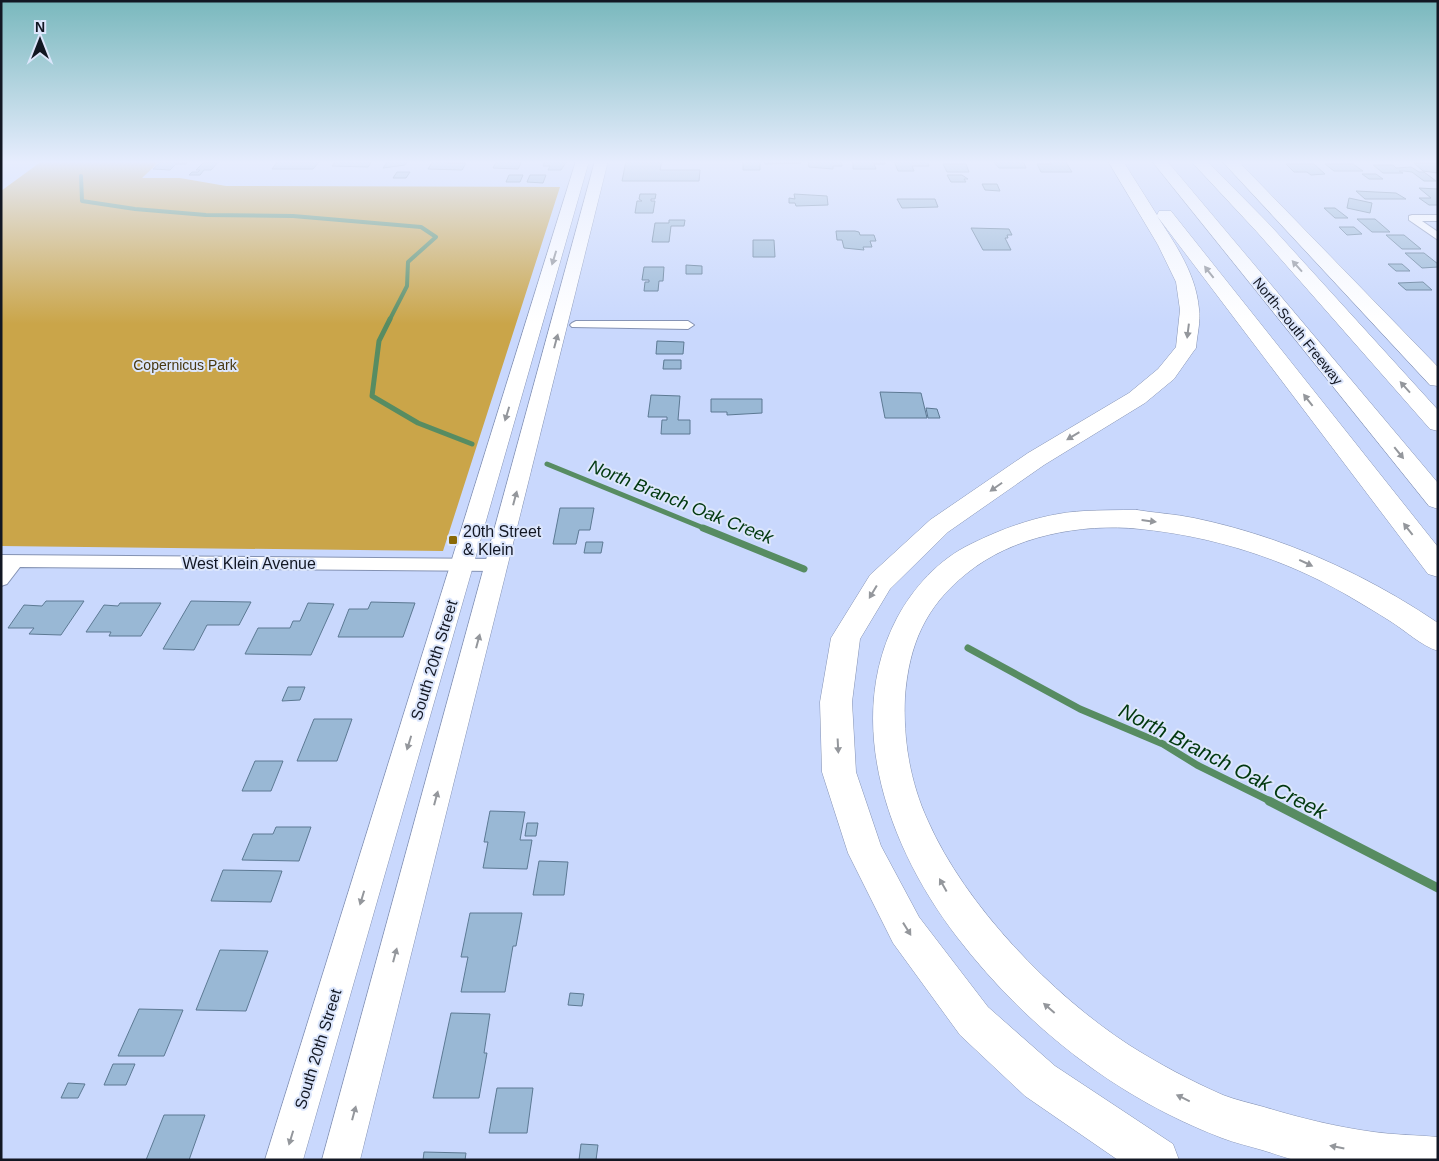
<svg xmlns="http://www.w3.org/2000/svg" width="1439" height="1161" viewBox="0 0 1439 1161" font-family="Arial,sans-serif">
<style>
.green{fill:#caa549}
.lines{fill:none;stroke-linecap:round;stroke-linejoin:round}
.stream-far3{stroke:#578c62;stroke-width:4}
.stream-far2{stroke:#578c62;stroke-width:5}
.stream-far1{stroke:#578c62;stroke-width:7}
.stream{stroke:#578c62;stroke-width:9}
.building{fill:#99b8d5;stroke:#5c7993}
.street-casing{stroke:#8492b3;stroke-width:2}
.secondary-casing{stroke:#8492b3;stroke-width:1}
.highway-casing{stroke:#8492b3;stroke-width:1}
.street{fill:#fff;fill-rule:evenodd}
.secondary{fill:#fff;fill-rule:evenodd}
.highway{fill:#fff;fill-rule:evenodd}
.oneway{fill:#94979c}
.poi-dot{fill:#896907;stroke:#dce6fc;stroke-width:2}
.labels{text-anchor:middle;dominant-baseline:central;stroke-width:4;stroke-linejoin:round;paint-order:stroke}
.far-street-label{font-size:14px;fill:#121723;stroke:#dce6fc}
.far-park-label{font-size:14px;fill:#483810;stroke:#dce6fc}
.poi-label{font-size:16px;fill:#121723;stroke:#dce6fc;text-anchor:start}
.street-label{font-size:16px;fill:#121723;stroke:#dce6fc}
.water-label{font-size:18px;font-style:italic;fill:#00380e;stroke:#dce6fc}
.near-water-label{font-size:21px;font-style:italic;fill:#00380e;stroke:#dce6fc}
</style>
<rect width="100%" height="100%" fill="#c9d8fd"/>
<!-- green -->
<path class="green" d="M42,161h118l-18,17h38l46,8 334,1 -117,364 -442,-5v-355z"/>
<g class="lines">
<!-- stream-far3 -->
<path class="stream-far3" d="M81,176l1,25 53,8 71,6 87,1 128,11 15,10 -28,25 -1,24 -18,35"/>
<!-- stream-far2 -->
<g class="stream-far2">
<path d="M390,319l-11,22 -7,55 46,27 54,21"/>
<path d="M547,464l159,65"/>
</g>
<!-- stream-far1 -->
<g class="stream-far1">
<path d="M703,528l101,41"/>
<path d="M968,648l112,61 83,35 34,21 75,37"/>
</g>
<!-- stream -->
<path class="stream" d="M1269,801l169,87"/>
</g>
<!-- building -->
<g class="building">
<path d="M162,161h27l-3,3h-10l-6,6 -17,-1z"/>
<path d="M219,161l-8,9h-7l-4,5h-11l3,-3h6l2,-2h-4l7,-7z"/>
<path d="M278,161l29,1 13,-1 -7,8h-41z"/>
<path d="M336,161h36l-4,6 -36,-1z"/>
<path d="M388,161h17l2,1 -2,3 -22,3z"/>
<path d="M433,161h15l-1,2h19l-4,7 -34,-1z"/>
<path d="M497,161h23l1,2 -3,6 -25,-1z"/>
<path d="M545,161h22l-6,9h-13l2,-4h-7z"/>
<path d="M626,161h36l-2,9h40l-1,11h-77z"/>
<path d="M732,161h28v9h-17v-8z"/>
<path d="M765,161h36v2l-36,1z"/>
<path d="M808,161h33l1,5h-9v3l-24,-2z"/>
<path d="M853,161h32v3h-11l2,5h-23z"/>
<path d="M894,161h33l2,5h-17l2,5h-16z"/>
<path d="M993,161h30l3,7h-27z"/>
<path d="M1050,161h15l7,11h-31l-4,-8h15z"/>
<path d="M1414,163h24v10l-15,-2z"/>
<path d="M943,164h23l3,8h-22z"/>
<path d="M1286,164h28l11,10 -14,1 -4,-3h-13z"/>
<path d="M1325,164h28l10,7h-29z"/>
<path d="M1373,165h20l3,3 15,-1 8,5h5l12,9h-12l-12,-9 -8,-1h-5l4,2h-20z"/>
<path d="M397,172h13l-4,6h-13z"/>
<path d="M1362,174h14l7,5h-14z"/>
<path d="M509,175h14l-3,7h-14z"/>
<path d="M530,175h16l-3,8 -16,-1z"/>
<path d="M947,175h15l6,4h-4l2,3h-15z"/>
<path d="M982,184h15l3,7 -15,-1z"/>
<path d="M1419,188l19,1v16h-9l-10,-7h12z"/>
<path d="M1356,191l40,2 10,6h-41z"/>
<path d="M640,194h16l-1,5h-4v2h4l-2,12h-18l2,-12h5l-3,-2z"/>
<path d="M794,194l33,2 1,9 -32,1 -1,-3h-6v-5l6,1z"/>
<path d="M1349,198l23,5 -2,10 -23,-5z"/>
<path d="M897,199h38l3,8 -36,1z"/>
<path d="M1324,208h11l13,10h-13z"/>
<path d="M1357,219h18l15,13h-18z"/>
<path d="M669,220h16l-1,6h-13l-2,16h-17l3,-19h14z"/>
<path d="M1339,227h15l8,7 -15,1z"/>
<path d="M971,228l38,1 3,6h-5l1,3h-3l6,12h-28z"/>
<path d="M836,231h19l4,1 1,3h14l2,6h-6l2,6h-9l1,3 -20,-2 -2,-8h-5z"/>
<path d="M1386,235h18l17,14h-19z"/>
<path d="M753,240h21l1,17h-22z"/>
<path d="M1405,253h19l14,11v3l-16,1z"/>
<path d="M1388,264h14l8,7h-14z"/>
<path d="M686,265l16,1v8h-16z"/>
<path d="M644,267h20l-1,14h-4l-1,10h-14l1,-9h4v-2h-7z"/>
<path d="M1423,282l9,8h-26l-8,-7z"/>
<path d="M657,341l27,1 -1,12h-27z"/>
<path d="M664,360h17v9h-18z"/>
<path d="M880,392l41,1 6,25h-42z"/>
<path d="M651,395l29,1 -2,24h12v14h-29l1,-14h5v-3h-19z"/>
<path d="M711,399h51v14l-35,2v-3h-16z"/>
<path d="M926,408l11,1 3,9h-12z"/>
<path d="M560,508h34l-4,22h-11l-3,14h-23z"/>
<path d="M586,542h17l-2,11h-17z"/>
<path d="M46,601h38l-23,34 -32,-1 5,-6h-26l16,-23 18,1z"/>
<path d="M191,601l60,1 -12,23h-32l-13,25 -31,-1z"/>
<path d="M371,602l44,1 -12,34h-65l11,-28h19z"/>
<path d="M120,603h41l-20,33h-32l2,-4h-25l18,-27 14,1z"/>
<path d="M308,603l26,1 -23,51 -66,-1 13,-26h32l3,-7h7z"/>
<path d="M288,687h17l-5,13 -18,1z"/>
<path d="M314,719h38l-15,42h-40z"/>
<path d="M255,761h28l-12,30h-29z"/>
<path d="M490,811l35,1 -5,28h12l-5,29 -44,-1 5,-26h-4z"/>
<path d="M527,823h11l-2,13h-11z"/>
<path d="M276,827h35l-12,34 -57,-1 11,-26h20z"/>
<path d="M539,861l29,1 -4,33h-31z"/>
<path d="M223,870l59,1 -11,31 -60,-1z"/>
<path d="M470,913h52l-6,33h-3l-8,46h-44l7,-35h-7z"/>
<path d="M220,950l48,1 -22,60 -50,-1z"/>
<path d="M570,993l14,1 -2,12 -14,-1z"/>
<path d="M139,1009l44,1 -19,46h-46z"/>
<path d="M451,1013l39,1 -6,39h3l-8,45h-46z"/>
<path d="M113,1064h22l-9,21h-22z"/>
<path d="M68,1083l17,1 -7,14h-17z"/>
<path d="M497,1088h36l-6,45h-38z"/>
<path d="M164,1115h41l-16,45h-43z"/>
<path d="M581,1144l17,1 -2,15h-17z"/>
<path d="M424,1152l42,1 -1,7h-42z"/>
</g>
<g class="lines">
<!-- street casing -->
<g class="street-casing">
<g id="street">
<path d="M1412,215h26v6h-16l16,11v8l-29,-20v-4z"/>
<path d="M576,321h112l6,4 -6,4 -116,-2 -2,-2 2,-2z"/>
<path d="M1,555l497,4 6,2 2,4 -2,4 -6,2 -478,-4 -13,17 -6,2z"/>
</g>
</g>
<!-- secondary casing -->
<g class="secondary-casing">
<g id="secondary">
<path d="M576,161h13l-286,999h-38z"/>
<path d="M595,161h13l-248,999h-38z"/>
</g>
</g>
<!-- highway casing -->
<g class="highway-casing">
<g id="highway">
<path d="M1108,161h15l34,54 2,-4h12l267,336v30l-10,-3 -271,-358c19,29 39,58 42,93 2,12 -2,26 -3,39l-3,4 -19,27 -29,24 -101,62 -96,67 -58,57 -30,50 -8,63 4,70 25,74 38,71 69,90 67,59 118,78 6,16h-61l-93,-64 -65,-61 -67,-92 -45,-90 -26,-81 -2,-70 11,-64 39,-63 60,-55 98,-67 101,-60 29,-24 18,-22 4,-37 -4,-28 -18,-37z"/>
<path d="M1152,161h15l271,322v26l-9,-3z"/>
<path d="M1191,161h16l62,63 169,186v21l-8,-2 -173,-197z"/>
<path d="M1222,161h16l200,206v19l-8,-1z"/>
<path d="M1137,510c18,3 38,4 57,8 87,18 170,55 244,105v28c-18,-6 -32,-20 -48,-30 -14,-9 -28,-17 -43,-26 -62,-36 -135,-59 -207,-66 -59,-6 -128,7 -174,45 -41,33 -57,71 -61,123 -2,42 5,85 23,124 37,84 124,174 201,224 30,19 62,36 94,50 13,5 27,8 41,12 36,11 73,20 110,25 21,3 43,3 64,5v23c-32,0 -63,0 -95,0 -15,0 -32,1 -47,0 -11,-2 -23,-7 -34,-10 -13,-4 -27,-7 -40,-12 -105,-40 -196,-111 -265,-201 -67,-87 -115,-214 -60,-319 16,-30 42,-59 74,-74 34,-17 74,-31 113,-33 17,-1 35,-1 53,-1z"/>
</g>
</g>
<!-- street -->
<use href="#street" class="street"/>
<!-- secondary -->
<use href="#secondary" class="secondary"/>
<!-- highway -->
<use href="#highway" class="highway"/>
</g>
<!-- one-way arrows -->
<defs><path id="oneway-solid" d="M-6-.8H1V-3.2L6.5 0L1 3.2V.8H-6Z" transform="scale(1.25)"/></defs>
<g class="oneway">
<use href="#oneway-solid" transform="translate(554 258) rotate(107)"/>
<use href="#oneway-solid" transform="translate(1297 266) rotate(-132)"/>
<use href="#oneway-solid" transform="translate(1209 272) rotate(-128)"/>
<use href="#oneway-solid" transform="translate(1188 331) rotate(97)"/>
<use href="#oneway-solid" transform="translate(556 341) rotate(-75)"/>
<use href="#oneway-solid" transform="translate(1405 387) rotate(-132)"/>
<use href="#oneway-solid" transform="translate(1308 400) rotate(-128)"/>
<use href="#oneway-solid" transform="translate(507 414) rotate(107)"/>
<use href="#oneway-solid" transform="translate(1073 436) rotate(149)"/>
<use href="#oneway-solid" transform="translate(1399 453) rotate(51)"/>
<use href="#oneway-solid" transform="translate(996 487) rotate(145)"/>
<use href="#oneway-solid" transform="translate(515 498) rotate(-75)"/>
<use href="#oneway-solid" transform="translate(1149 521) rotate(7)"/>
<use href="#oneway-solid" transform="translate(1408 529) rotate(-128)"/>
<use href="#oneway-solid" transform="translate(1306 563) rotate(25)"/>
<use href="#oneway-solid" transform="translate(873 592) rotate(121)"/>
<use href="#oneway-solid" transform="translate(478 641) rotate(-75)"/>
<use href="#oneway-solid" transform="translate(409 743) rotate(107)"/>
<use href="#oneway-solid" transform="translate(838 746) rotate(87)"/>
<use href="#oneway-solid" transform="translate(436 798) rotate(-75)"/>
<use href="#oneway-solid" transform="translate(943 885) rotate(-119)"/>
<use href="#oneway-solid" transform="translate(362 898) rotate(107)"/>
<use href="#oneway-solid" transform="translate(907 929) rotate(58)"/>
<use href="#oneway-solid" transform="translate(395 955) rotate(-75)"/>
<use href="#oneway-solid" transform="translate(1049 1008) rotate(-139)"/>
<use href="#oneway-solid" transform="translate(1183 1098) rotate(-154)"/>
<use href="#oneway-solid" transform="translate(354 1113) rotate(-75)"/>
<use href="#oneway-solid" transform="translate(291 1138) rotate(107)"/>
<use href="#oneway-solid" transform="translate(1337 1147) rotate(-169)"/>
</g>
<!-- sky -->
<linearGradient id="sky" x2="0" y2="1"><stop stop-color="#79b8bd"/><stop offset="0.5" stop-color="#e7edfe"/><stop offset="1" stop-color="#e7edfe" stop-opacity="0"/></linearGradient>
<rect width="1439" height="324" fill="url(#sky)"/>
<!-- markers -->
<rect class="poi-dot" x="448" y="535" width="10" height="10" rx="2.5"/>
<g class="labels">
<!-- far-street labels -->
<g class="far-street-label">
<text transform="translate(1298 331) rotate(51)">North-South Freeway</text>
</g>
<!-- far-park labels -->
<g class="far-park-label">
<text x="185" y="365">Copernicus Park</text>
</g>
<!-- poi labels -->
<g class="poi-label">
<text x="463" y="531">20th Street<tspan x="463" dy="18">&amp; Klein</tspan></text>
</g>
<!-- street labels -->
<g class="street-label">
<text x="249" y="563">West Klein Avenue</text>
<text transform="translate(434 660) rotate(-73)">South 20th Street</text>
<text transform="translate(318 1049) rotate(-73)">South 20th Street</text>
</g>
<!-- water labels -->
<g class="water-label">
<text transform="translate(681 502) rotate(22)">North Branch Oak Creek</text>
</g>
<!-- near-water labels -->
<g class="near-water-label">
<text transform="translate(1223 761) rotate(27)">North Branch Oak Creek</text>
</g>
</g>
<!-- border -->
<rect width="1439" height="1161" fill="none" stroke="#121723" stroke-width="5"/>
<!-- north arrow -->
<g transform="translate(40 40)" stroke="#dce6fc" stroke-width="4" paint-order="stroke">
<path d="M0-4L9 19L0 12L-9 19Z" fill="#121723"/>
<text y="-8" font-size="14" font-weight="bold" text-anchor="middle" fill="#121723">N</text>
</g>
</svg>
